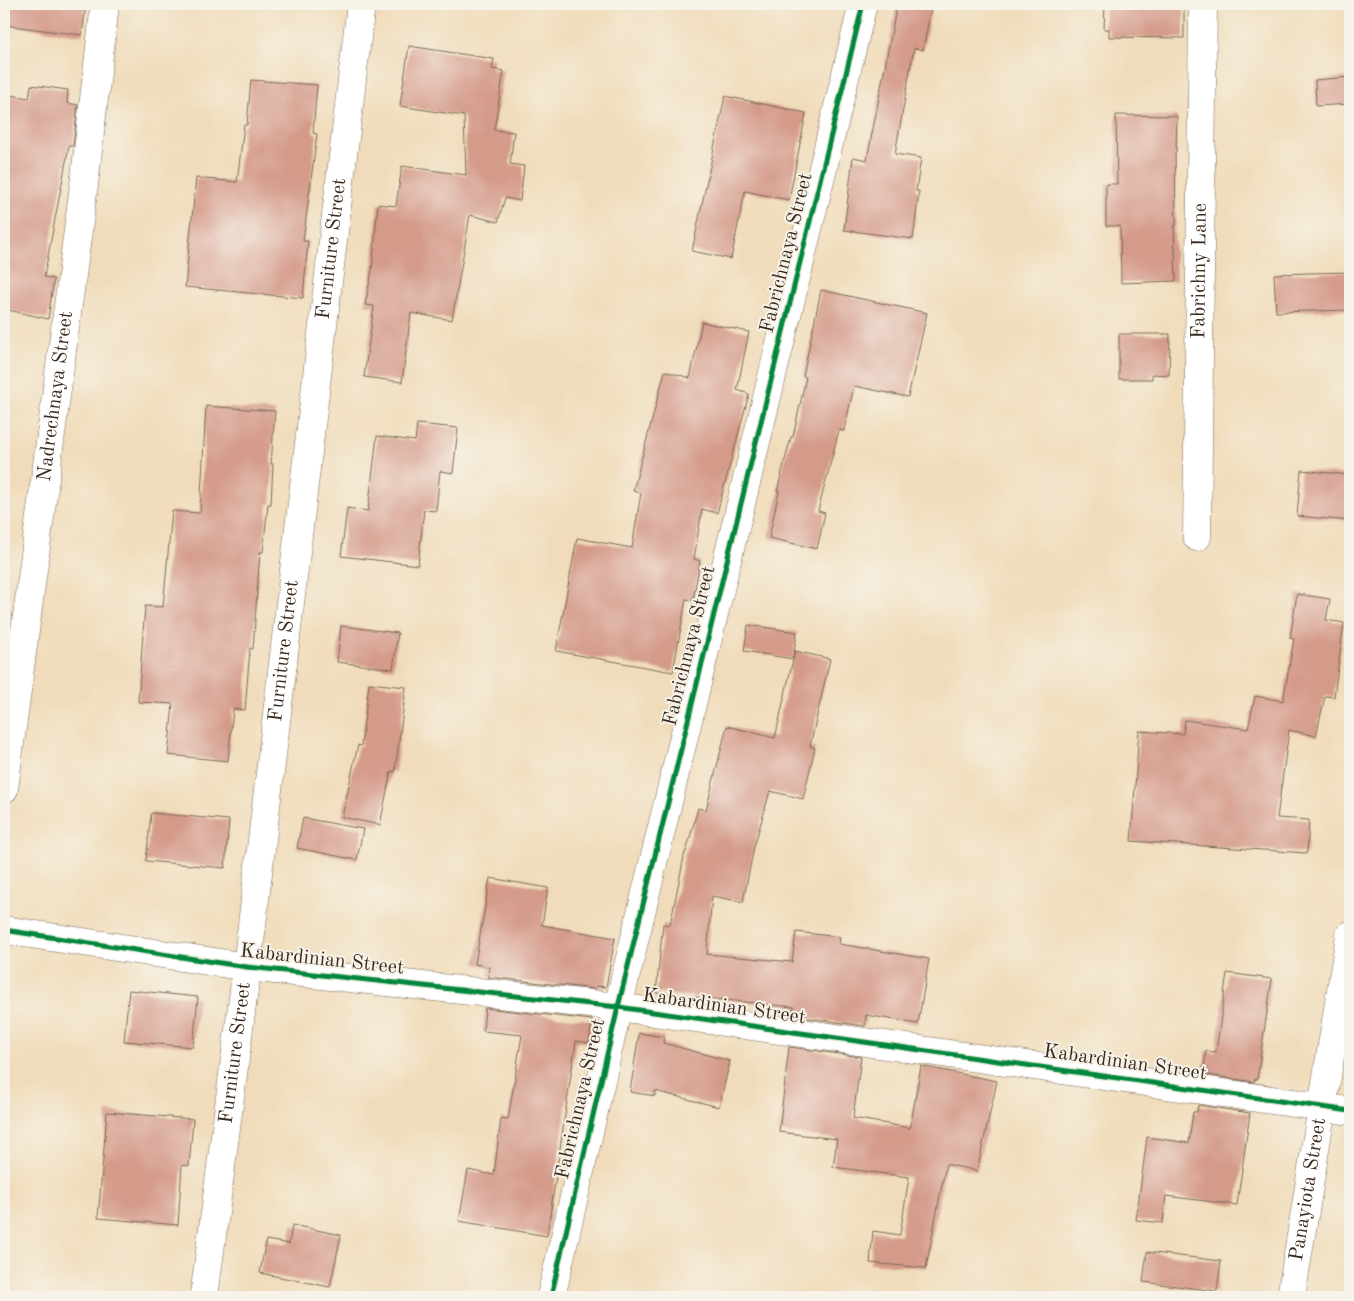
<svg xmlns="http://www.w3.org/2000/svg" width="1354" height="1301" viewBox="0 0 1354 1301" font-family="'Old Standard TT',serif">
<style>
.building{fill:#d49a8a}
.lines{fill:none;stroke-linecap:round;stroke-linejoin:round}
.minor-casing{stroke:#7a6855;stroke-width:29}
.minor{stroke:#fff;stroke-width:28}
.cycleway-casing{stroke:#f7f3e8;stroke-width:8}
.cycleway{stroke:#00873e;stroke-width:5}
.labels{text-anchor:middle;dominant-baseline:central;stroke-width:4;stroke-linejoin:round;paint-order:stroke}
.street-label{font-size:20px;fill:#3b2a1e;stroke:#f7f3e8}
</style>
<rect width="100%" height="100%" fill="#f7f3e8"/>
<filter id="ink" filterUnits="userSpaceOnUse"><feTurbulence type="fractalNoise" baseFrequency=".02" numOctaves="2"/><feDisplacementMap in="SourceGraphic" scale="10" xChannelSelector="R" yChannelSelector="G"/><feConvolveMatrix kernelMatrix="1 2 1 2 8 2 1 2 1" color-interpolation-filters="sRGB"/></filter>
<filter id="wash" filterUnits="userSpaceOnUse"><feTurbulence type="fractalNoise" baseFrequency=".0096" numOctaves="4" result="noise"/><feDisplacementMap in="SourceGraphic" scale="20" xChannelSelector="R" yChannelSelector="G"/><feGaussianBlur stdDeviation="1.12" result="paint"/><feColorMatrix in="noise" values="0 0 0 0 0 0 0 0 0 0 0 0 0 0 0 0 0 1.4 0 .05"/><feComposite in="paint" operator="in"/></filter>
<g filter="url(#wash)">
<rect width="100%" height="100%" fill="#f0dcba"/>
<g id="blocks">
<!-- building -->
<g class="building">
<path d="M4,4h82l-4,31 -78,-10z"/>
<path d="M897,4h35l-9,46 -9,-2 -19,106 26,4 -5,33h3l-6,48 -69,-9 9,-73 14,3z"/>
<path d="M1105,4h79v34l-75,-1v-8h-5z"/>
<path d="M409,46l85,13 -2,10 12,2 -10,59 20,2 -4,32 14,2 -4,35 -15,-3 -7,24 -28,-7 -18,105 -41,-7 -9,69 -38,-5 10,-71 -9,-1 7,-35 6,-66 18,2 6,-40 64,9 -2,-59 -64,-10z"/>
<path d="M1350,77v27l-34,2 -1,-26z"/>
<path d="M251,80l66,5 -4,48 4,1 -14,107h5l-5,57 -118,-11 11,-109 41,4 7,-57h3z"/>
<path d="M31,85l37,5 -1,13 11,2 -5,41h-4l-25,131 10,2 -6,40 -44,-10v-215l25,4z"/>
<path d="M725,96l81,17 -17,87 -44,-9 -14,68 -39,-8z"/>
<path d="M1116,115l61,1 -1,36h-1l1,74h-2l2,55 -55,2 -1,-57h-14v-42h11z"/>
<path d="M1350,272v38l-74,2 -2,-38z"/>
<path d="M821,290l106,23 -19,84 -54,-11 -10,45 -5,-1 -21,81 7,2 -8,36 -48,-11 10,-47h-2l14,-54h2l13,-60 -3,-1z"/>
<path d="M702,322l47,10 -12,58 12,4 -32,119 -15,-4 -8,50 6,2 -7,39 -7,-1 -13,73 -117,-21 21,-113 55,10 9,-55 -8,-2 32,-120 25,7z"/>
<path d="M1119,334h51l-1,41 -17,-1v5h-33z"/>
<path d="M206,406l69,5 -4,53h2l-2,40h-3l-5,48h-3l-7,97 -3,-1 -5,62 -12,-1 -5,52 -60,-6 5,-51 -35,-2 7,-96 18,1 9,-96 28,2z"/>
<path d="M417,424l41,4 -5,45 -13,-2 -4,40 -12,-1 -6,55 -77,-9 6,-48 21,3 9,-75 38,5z"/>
<path d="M1301,470l49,5v46l-53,-5z"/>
<path d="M1297,594l33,5 -4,21 18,3 -10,74 -9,-1 -9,40 -27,-6 -12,88 32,2 -2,33 -176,-12 8,-110 44,3 2,-14 63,9 7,-33 28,5 11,-62 -4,-1z"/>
<path d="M748,625l49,7 -4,27 -49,-8z"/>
<path d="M341,626l57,7 -5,36 -56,-7z"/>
<path d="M795,651l35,8 -20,87 5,2 -12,51 -33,-8 -16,56 -11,55 -31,-6 -5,58 85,8 4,-30 44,5 -1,7 90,15 -11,65 -52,-9 -1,11 -72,-10 1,-9 -138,-14 7,-69 7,1 15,-73h1l12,-44 8,2 21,-84 48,12z"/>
<path d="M369,683l37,4 -11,85 -4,-1 -11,54 -38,-8 16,-72 3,1z"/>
<path d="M151,813l78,7 -4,48 -79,-7z"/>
<path d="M303,818l60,11 -6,31 -60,-12z"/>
<path d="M490,878l58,10 -6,37 73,13 -9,49 -10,-1v3l-108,-12 1,-10 -14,-3z"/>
<path d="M1227,973l45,6 -15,100h-2l-1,3 -51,-8 3,-23 10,1z"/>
<path d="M129,990l69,7 -5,50 -69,-6z"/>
<path d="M485,1008l107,12 -3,23 -13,-2 -29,195 -88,-15 9,-51 26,5 7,-57 7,1 14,-84 -39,-4z"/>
<path d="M639,1033l25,4 -1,6 67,18 -11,46 -64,-16v5l-25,-4z"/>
<path d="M789,1047l72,10 -8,61 57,10 11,-62 76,15 -20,90 -31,-7 -20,104 -56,-5 3,-32 27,4 9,-58 -76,-10 4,-28 -58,-7z"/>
<path d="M1198,1105l52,8 -13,92 -71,-9 -3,27 -27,-3 11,-83 42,6 4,-31h4z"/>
<path d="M107,1112l86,7 -4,47 -7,-1 -4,60 -80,-7z"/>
<path d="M292,1225l49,10 -11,52 -70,-14 6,-33 23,4z"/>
<path d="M1147,1252l74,9 -4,30 -74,-9z"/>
</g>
</g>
</g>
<g filter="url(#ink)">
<use href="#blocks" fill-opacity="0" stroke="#7a6855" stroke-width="1"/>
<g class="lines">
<!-- minor casing -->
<g class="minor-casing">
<g id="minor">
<path id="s1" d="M1197,537l6,-533"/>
<path id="s2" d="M4,789l80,-604 21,-181"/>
<path d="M4,930l243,37 371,40 732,104"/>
<path id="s3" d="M204,1297l43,-330 114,-963"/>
<path d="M551,1297l67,-290 245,-1003"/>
<path id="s4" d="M1291,1297l59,-362"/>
</g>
</g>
<!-- minor -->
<use href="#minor" class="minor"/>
<!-- cycleway casing -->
<g class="cycleway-casing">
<g id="cycleway">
<path d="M4,930l243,37 371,40 732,104"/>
<path d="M551,1297l67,-290 245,-1003"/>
</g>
</g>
<!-- cycleway -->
<use href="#cycleway" class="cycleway"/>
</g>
</g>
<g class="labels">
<!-- street labels -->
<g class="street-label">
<text stroke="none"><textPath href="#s3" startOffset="1056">Furniture Street</textPath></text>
<text transform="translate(787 253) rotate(-76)">Fabrichnaya Street</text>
<text stroke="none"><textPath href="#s1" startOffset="266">Fabrichny Lane</textPath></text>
<text stroke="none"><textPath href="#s2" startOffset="396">Nadrechnaya Street</textPath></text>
<text transform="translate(690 646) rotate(-76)">Fabrichnaya Street</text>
<text stroke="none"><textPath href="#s3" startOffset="651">Furniture Street</textPath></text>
<text transform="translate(322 960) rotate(6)">Kabardinian Street</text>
<text transform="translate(724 1007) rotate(8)">Kabardinian Street</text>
<text stroke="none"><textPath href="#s3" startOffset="246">Furniture Street</textPath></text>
<text transform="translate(1125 1063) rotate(8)">Kabardinian Street</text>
<text transform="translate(581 1099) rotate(-77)">Fabrichnaya Street</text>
<text stroke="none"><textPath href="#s4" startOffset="109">Panayiota Street</textPath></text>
</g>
</g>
<!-- margin -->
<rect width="1354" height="1301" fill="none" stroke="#f7f3e8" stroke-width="20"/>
</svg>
